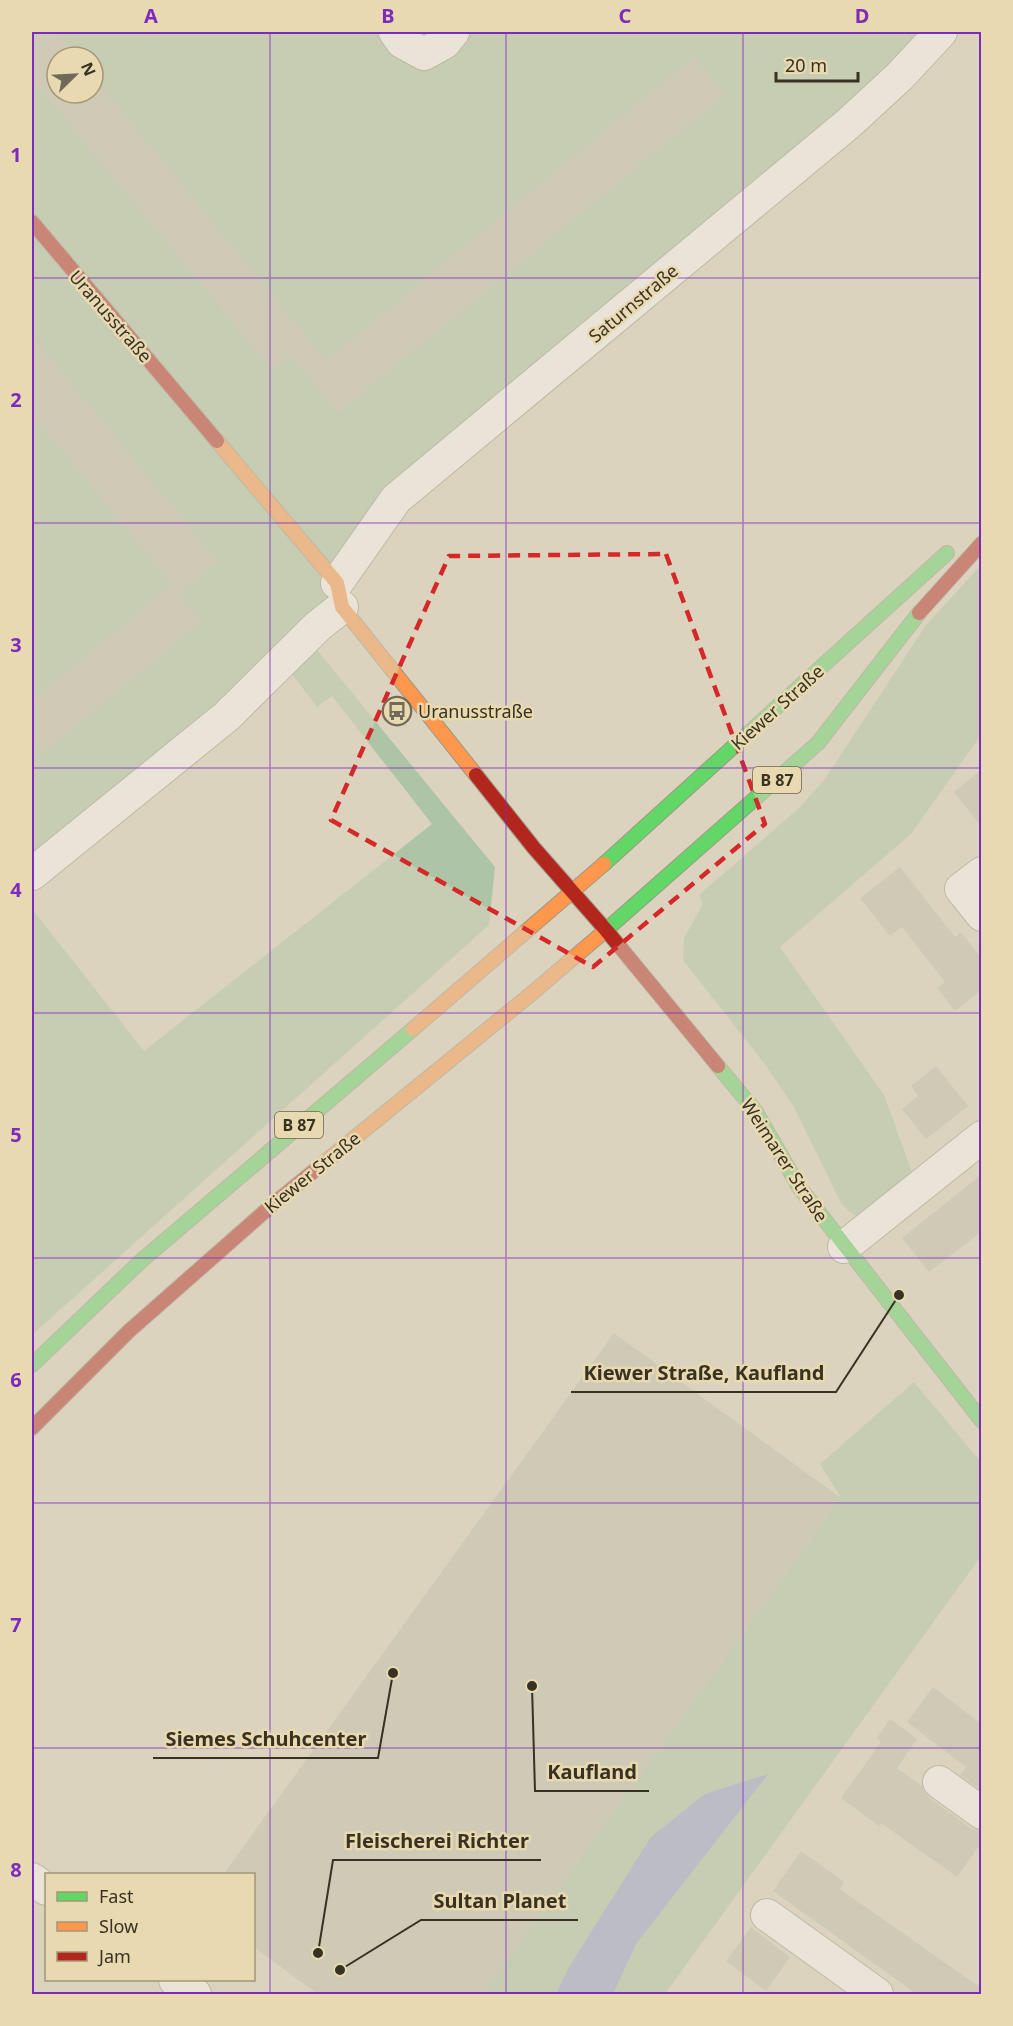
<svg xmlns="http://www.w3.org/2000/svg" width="1013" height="2026" viewBox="0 0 1013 2026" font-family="'Noto Sans',sans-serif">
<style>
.green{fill:#adc5a6;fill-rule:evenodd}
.water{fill:#94a1d1}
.building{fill:#c1beac}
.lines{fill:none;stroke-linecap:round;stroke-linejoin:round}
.street-casing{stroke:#9e9887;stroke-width:34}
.fast-casing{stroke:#9e9887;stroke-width:16}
.slow-casing{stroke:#9e9887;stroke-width:16}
.jam-casing{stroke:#9e9887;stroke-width:16}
.street{stroke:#faf8f5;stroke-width:32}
.fast{stroke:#63d668;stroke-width:14}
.slow{stroke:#ff974d;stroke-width:14}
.jam{stroke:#b3261e;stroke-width:14}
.marked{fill:none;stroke:#d62828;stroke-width:4.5;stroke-dasharray:12 8;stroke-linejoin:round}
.grid{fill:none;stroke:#7b2cbf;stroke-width:1.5;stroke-opacity:0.55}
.labels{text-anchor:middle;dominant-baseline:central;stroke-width:5;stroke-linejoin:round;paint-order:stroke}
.shield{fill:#e8d9b1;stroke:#6d644d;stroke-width:1.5}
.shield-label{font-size:16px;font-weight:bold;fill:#383222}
.street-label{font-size:18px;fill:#383222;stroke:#e8d9b1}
.poi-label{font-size:18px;fill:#383222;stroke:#e8d9b1;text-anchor:start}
.leader{fill:none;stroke:#383222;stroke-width:2}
.callout-dot{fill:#383222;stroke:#e8d9b1;stroke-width:2}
.callout-label{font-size:20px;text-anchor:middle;font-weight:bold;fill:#383222;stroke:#e8d9b1;stroke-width:5;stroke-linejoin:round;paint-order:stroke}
.neatline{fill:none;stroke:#7b2cbf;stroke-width:2}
.grid-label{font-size:20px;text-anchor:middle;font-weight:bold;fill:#7b2cbf}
</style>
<rect width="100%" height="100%" fill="#dbd3be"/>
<!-- green -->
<g class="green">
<path d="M32,32h902l-538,467 -54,108 -310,267zM57,57h36v36h-36z"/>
<path d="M981,565v170l-70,99 -131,113 104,148 29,80 -55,43 -16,-13 -48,-98 -30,-44 -81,-103 1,-22 19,-34 -4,-9 100,-87 26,-29 101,-154z"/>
<path d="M317,650l178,217 -6,58 -457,410v-426l112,142 288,-227 -100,-128 -15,11 -25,-33z"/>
<path d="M914,1382l67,80v94l-316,438h-182l358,-496 -21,-34z"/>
</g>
<!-- water -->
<path class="water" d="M768,1774l-132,170 -23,50h-57l13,-27 82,-130 54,-43z"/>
<!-- building -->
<g class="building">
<path d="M32,32h25l21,25h-21v36h36v-18l233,285 368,-304 32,39 -388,319 -48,-58 -18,15 -240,-291z"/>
<path d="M32,335l187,227 -39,32 -3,-3 26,31 -160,132 -11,-14v-40l139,-116 -139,-169z"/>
<path d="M981,770v56l-27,-34z"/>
<path d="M900,867l55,70 6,-5 20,26v32l-26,21 -18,-23 8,-6 -43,-55 -12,9 -30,-38z"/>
<path d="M936,1066l32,40 -42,33 -24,-30 16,-13 -7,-10z"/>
<path d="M981,1175v57l-52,40 -27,-34z"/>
<path d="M614,1333l227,165 -358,497h-164l-65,-48v-72h-31z"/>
<path d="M933,1687l48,37v66l-21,-15 6,-8 -59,-45z"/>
<path d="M890,1719l27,20 -20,29 25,18 6,11 43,31 10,3v12l-24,34 -76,-54 -2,3 -38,-28 40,-56 -4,-4z"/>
<path d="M801,1851l43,31 -4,7 141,99v7h-63l-145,-104z"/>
<path d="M751,1927l39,30 -24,34 -40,-30z"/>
</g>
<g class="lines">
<!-- street casing -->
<g class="street-casing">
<g id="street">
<path d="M395,32l7,10 22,12 20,-11 9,-11"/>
<path d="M337,583l59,-84 453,-376 51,-47 41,-44"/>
<path d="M982,873l-21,16 21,26"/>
<path d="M32,874l195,-158 91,-90 24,-19"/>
<path d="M844,1247l138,-110"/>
<path d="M939,1782l43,31"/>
<path d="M32,1879l14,10"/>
<path d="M767,1915l110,79"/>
<path d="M175,1980l20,14"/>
</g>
</g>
<!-- fast casing -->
<g class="fast-casing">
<g id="fast">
<path d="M604,864l343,-311"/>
<path d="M606,930l212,-187 101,-130"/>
<path d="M718,1066l38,46 43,75 183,234"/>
<path d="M32,1365l109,-104 272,-232"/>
</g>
</g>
<!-- slow casing -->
<g class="slow-casing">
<g id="slow">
<path d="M217,441l120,142 5,24 134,168"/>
<path d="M413,1029l191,-165"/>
<path d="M325,1162l206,-168 75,-64"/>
</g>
</g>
<!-- jam casing -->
<g class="jam-casing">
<g id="jam">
<path d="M32,222l185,219"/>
<path d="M919,613l63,-70"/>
<path d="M476,775l58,73 72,82 112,136"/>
<path d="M32,1428l97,-97 142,-125 54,-44"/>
</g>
</g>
<!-- street -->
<use href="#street" class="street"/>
<!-- fast -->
<use href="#fast" class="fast"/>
<!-- slow -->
<use href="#slow" class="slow"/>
<!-- jam -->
<use href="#jam" class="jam"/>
</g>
<!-- marked area -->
<path d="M0 0H1013V2026H0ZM666,554l99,270 -172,143 -262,-147 118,-264z" fill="#dbd3be" fill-opacity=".55" fill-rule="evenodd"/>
<path class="marked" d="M666,554l99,270 -172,143 -262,-147 118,-264z"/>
<!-- grid -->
<path class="grid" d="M270,32v1962M506,32v1962M743,32v1962M32,278h950M32,523h950M32,768h950M32,1013h950M32,1258h950M32,1503h950M32,1748h950"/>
<!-- icons -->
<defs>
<g id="bus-ring" transform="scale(1.5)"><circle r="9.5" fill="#e8d9b1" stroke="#716a59" stroke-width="1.5"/><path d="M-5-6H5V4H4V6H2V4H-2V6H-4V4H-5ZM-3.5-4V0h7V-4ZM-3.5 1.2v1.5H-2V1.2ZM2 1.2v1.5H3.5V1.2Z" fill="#716a59"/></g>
</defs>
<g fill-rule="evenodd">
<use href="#bus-ring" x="397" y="711"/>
</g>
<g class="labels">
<!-- shield labels -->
<g class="shield">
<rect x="753" y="767" width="48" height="26" rx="4.5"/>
<rect x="275" y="1112" width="48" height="26" rx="4.5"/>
</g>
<g class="shield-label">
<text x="777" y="780">B 87</text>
<text x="299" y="1125">B 87</text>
</g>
<!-- street labels -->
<g class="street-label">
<text transform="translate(633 303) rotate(-40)">Saturnstraße</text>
<text transform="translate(111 316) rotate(49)">Uranusstraße</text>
<text transform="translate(777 707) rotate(-42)">Kiewer Straße</text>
<text transform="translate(785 1160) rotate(57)">Weimarer Straße</text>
<text transform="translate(312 1172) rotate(-39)">Kiewer Straße</text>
</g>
<!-- poi labels -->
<g class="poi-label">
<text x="418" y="711">Uranusstraße</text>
</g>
</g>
<!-- callouts -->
<path class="leader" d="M899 1295L836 1392H571M393 1673L378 1758H153M532 1686L535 1791H649M318 1953L333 1860H541M340 1970L421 1920H578"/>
<g class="callout-dot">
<circle cx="899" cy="1295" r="6"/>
<circle cx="393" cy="1673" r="6"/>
<circle cx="532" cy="1686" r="6"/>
<circle cx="318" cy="1953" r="6"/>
<circle cx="340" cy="1970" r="6"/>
</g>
<g class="callout-label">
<text x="704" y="1380">Kiewer Straße, Kaufland</text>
<text x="266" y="1746">Siemes Schuhcenter</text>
<text x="592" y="1779">Kaufland</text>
<text x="437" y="1848">Fleischerei Richter</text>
<text x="500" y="1908">Sultan Planet</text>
</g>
<!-- border -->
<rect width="1013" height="2026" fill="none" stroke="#e8d9b1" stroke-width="66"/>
<!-- legend -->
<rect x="45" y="1873" width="210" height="108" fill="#e8d9b1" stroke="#a29678" stroke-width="1.5"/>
<rect x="57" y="1892" width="30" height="9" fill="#63d668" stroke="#a29678" stroke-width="1.5"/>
<text x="99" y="1903" font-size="18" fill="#383222">Fast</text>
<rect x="57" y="1922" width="30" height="9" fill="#ff974d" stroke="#a29678" stroke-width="1.5"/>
<text x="99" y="1933" font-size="18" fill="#383222">Slow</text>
<rect x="57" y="1952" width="30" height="9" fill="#b3261e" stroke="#a29678" stroke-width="1.5"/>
<text x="99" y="1963" font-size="18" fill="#383222">Jam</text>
<!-- north arrow -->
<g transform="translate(75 75) rotate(66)"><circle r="28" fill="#e8d9b1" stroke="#a29678" stroke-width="1.5"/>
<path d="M0-4.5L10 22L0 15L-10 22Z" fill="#716a59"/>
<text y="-9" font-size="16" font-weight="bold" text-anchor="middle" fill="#383222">N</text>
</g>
<!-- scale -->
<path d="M776 72v9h82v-9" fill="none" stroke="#383222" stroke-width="3"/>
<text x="785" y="72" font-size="18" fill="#383222" stroke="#e8d9b1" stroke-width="4.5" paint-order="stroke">20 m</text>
<rect x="33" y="33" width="947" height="1960" class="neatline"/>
<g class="grid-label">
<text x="151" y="23">A</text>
<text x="388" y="23">B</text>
<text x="625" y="23">C</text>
<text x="862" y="23">D</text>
<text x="16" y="162">1</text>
<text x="16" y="407">2</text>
<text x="16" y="652">3</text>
<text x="16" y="897">4</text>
<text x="16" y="1142">5</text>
<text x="16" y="1387">6</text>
<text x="16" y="1632">7</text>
<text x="16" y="1877">8</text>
</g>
</svg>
